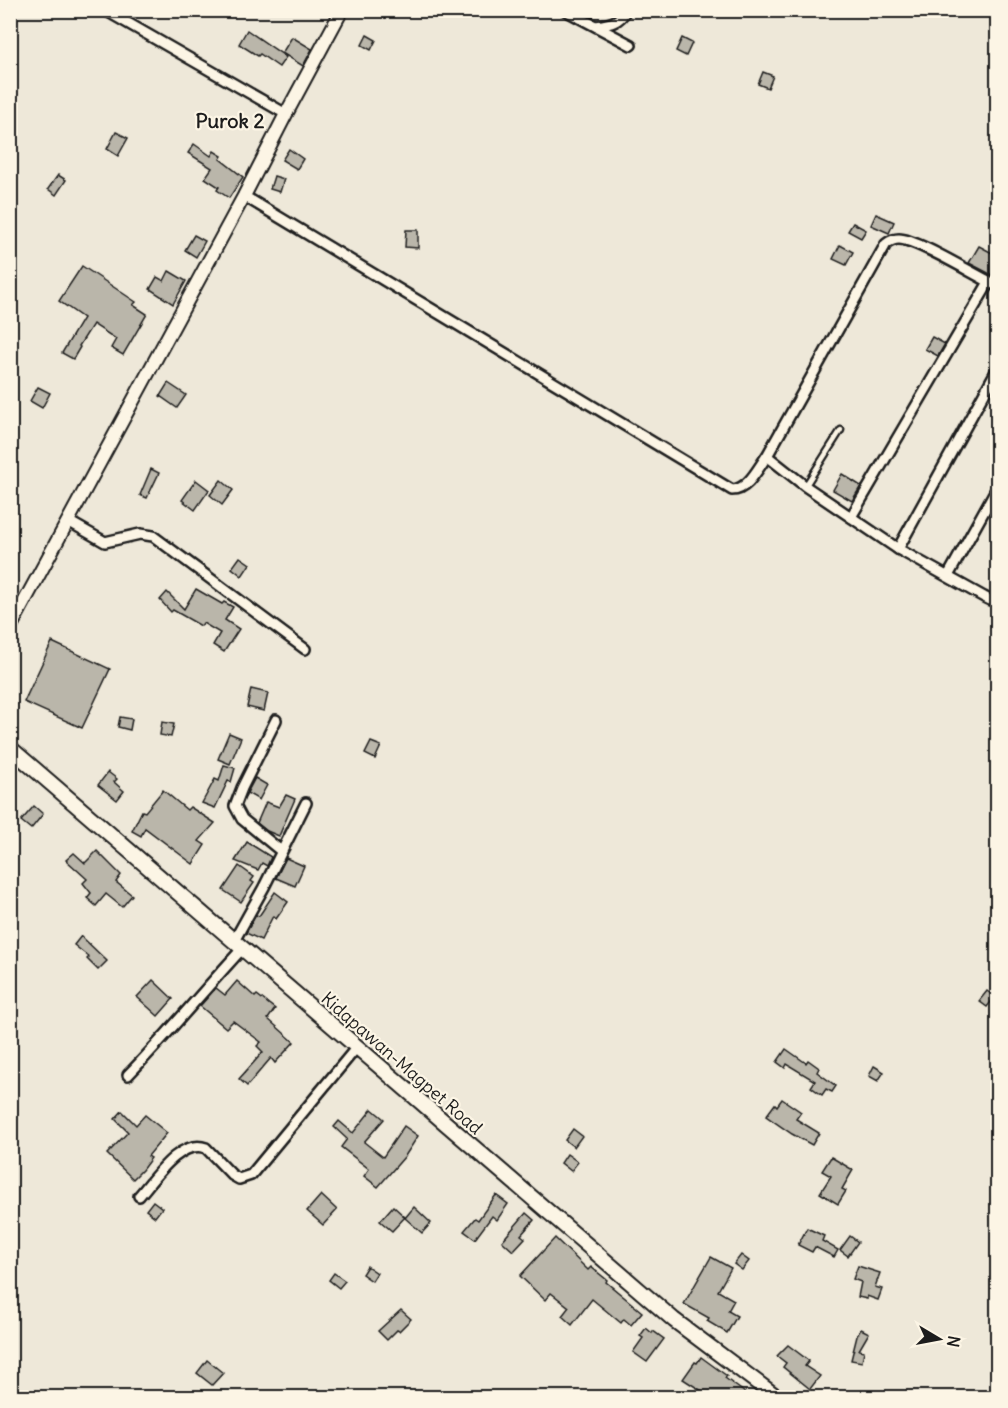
<svg xmlns="http://www.w3.org/2000/svg" width="1008" height="1408" viewBox="0 0 1008 1408" font-family="Delius,sans-serif">
<style>
.building{fill:#bab6aa;stroke:#1c1c1c;stroke-width:1.5}
.lines{fill:none;stroke-linecap:round;stroke-linejoin:round}
.service-casing{stroke:#1c1c1c;stroke-width:9}
.minor-casing{stroke:#1c1c1c;stroke-width:14}
.tertiary-casing{stroke:#1c1c1c;stroke-width:16}
.secondary-casing{stroke:#1c1c1c;stroke-width:18}
.service{stroke:#fcf5e5;stroke-width:4.5}
.minor{stroke:#fcf5e5;stroke-width:9}
.tertiary{stroke:#fcf5e5;stroke-width:12}
.secondary{stroke:#fcf5e5;stroke-width:14}
.labels{text-anchor:middle;dominant-baseline:central;stroke-width:4.5;stroke-linejoin:round;paint-order:stroke}
.street-label{font-size:18px;fill:#1c1c1c;stroke:#fcf5e5}
.neighbourhood-label{font-size:20px;font-weight:bold;fill:#1c1c1c;stroke:#fcf5e5}
</style>
<rect width="100%" height="100%" fill="#eee8d9"/>
<filter id="ink" filterUnits="userSpaceOnUse"><feTurbulence type="fractalNoise" baseFrequency=".0167" numOctaves="2"/><feDisplacementMap in="SourceGraphic" scale="12" xChannelSelector="R" yChannelSelector="G"/><feConvolveMatrix kernelMatrix="1 2 1 2 8 2 1 2 1" color-interpolation-filters="sRGB"/></filter>
<g filter="url(#ink)">
<!-- building -->
<g class="building">
<path d="M247,30l39,27 -7,10 -19,-13 -2,2 -19,-12z"/>
<path d="M367,35l9,5 -5,10 -9,-5z"/>
<path d="M292,37l20,12 -9,17 -21,-13z"/>
<path d="M682,38l10,5 -6,13 -10,-5z"/>
<path d="M763,72l10,4 -5,12 -10,-4z"/>
<path d="M116,132l12,6 -10,18 -11,-7z"/>
<path d="M194,144l17,12 3,-5 8,5 -2,3 23,18 -14,21 -12,-8 2,-3 -14,-9 7,-10 -24,-15z"/>
<path d="M289,149l14,10 -6,10 -15,-9z"/>
<path d="M58,175l8,5 -10,15 -8,-6z"/>
<path d="M274,176l10,3 -4,13 -10,-3z"/>
<path d="M876,214l18,8 -5,11 -18,-8z"/>
<path d="M853,223l13,7 -5,8 -13,-7z"/>
<path d="M406,230h12v18l-13,-1z"/>
<path d="M194,235l11,6 -9,16 -11,-7z"/>
<path d="M840,245l13,7 -7,13 -13,-6z"/>
<path d="M979,246l19,10v22l-29,-15z"/>
<path d="M82,266l54,36 -3,3 14,9 -24,41 -12,-7 5,-9 -23,-15 -14,22 1,1 -7,12 -11,-6 21,-35 -24,-17z"/>
<path d="M169,271l17,10 -13,23 -23,-15 7,-12 7,4z"/>
<path d="M932,337l13,7 -7,12 -13,-7z"/>
<path d="M168,383l18,12 -9,13 -17,-12z"/>
<path d="M38,387l12,6 -8,15 -12,-7z"/>
<path d="M151,469l8,4 -12,25 -7,-3z"/>
<path d="M842,474l19,12 -9,15 -19,-11z"/>
<path d="M196,480l13,10 -14,20 -13,-10z"/>
<path d="M221,480l12,10 -11,15 -12,-10z"/>
<path d="M240,557l10,7 -8,12 -10,-8z"/>
<path d="M196,589l26,15 2,-2 9,5 -8,13 14,9 -15,23 -11,-7 7,-12 -17,-10 -2,3 -28,-16 -2,2 -11,-12 7,-8 17,17z"/>
<path d="M52,642l58,27 -28,59 -58,-26z"/>
<path d="M251,689l17,4 -4,18 -17,-4z"/>
<path d="M120,717l12,2 -2,11 -12,-3z"/>
<path d="M162,722l12,2 -3,13 -11,-2z"/>
<path d="M229,733l12,5 -11,26 -12,-5z"/>
<path d="M371,742l10,4 -6,13 -10,-5z"/>
<path d="M224,765l11,3 -4,14 -3,-1 -13,27 -13,-5 13,-24 4,2z"/>
<path d="M108,772l9,7 -3,3 10,9 -7,9 -19,-15z"/>
<path d="M255,778l12,7 -8,15 -12,-7z"/>
<path d="M163,790l24,20 3,-3 25,16 -16,18 6,4 -12,19 -48,-36 -4,8 -9,-5 10,-20 3,1z"/>
<path d="M286,795l9,4 -16,37 -12,-5 -10,-8 9,-21 13,5z"/>
<path d="M34,806l9,8 -12,15 -10,-8z"/>
<path d="M247,842l24,15 -4,9 -5,-3 -4,7 -23,-9z"/>
<path d="M97,851l24,24 -5,7 16,13 -10,12 -16,-13 -10,12 -9,-8 4,-5 -8,-10 4,-4 -21,-19 8,-7 11,10z"/>
<path d="M286,858l18,8 -9,20 -19,-8z"/>
<path d="M239,866l15,11 -3,4 3,2 -13,19 -18,-12z"/>
<path d="M275,892l13,10 -12,17 -3,-3 -12,24 -15,-7 10,-18 3,1z"/>
<path d="M81,936l26,25 -9,9 -11,-11 2,-2 -15,-12z"/>
<path d="M153,980l20,19 -15,17 -21,-19z"/>
<path d="M237,981l18,16 2,-2 18,14 -7,10 26,23 -19,21 -4,-5 -24,28 -8,-7 24,-27 -6,-6 4,-4 -28,-21 -7,7 -26,-22 16,-18 9,7z"/>
<path d="M987,991l8,6 -8,10 -8,-6z"/>
<path d="M786,1049l20,14 2,-3 11,8 -2,4 19,14 -4,6 -6,-3 -4,6 -11,-8 4,-6 -28,-17 -2,4 -8,-6z"/>
<path d="M874,1066l10,6 -6,9 -9,-5z"/>
<path d="M782,1099l19,13 -5,7 23,14 -7,12 -20,-11 -26,-18 9,-12 2,2z"/>
<path d="M372,1109l12,10 -20,23 19,15 21,-31 14,10 -13,20 -27,31 -14,-11 5,-7 -28,-22 6,-8 -13,-12 5,-6 14,12z"/>
<path d="M122,1111l14,14 9,-10 22,18 -19,23 3,2 -9,12 -9,9 -26,-25 21,-22 -13,-13z"/>
<path d="M573,1129l9,7 -8,11 -9,-7z"/>
<path d="M567,1154l11,8 -7,9 -10,-8z"/>
<path d="M831,1157l22,13 -11,19 4,2 -8,13 -18,-11 11,-17 -9,-5z"/>
<path d="M321,1195l16,15 -14,15 -16,-14z"/>
<path d="M496,1195l12,9 -11,16 -5,-4 -17,23 -11,-8 11,-13 3,2z"/>
<path d="M153,1201l9,7 -7,9 -9,-7z"/>
<path d="M393,1206l12,11 -13,14 -12,-10z"/>
<path d="M414,1207l17,16 -9,10 -17,-15z"/>
<path d="M526,1213l8,7 -13,15 4,3 -12,13 -11,-10z"/>
<path d="M807,1228l17,8 -2,5 16,9 -4,7 -19,-10 -3,5 -14,-7z"/>
<path d="M850,1236l8,6 -10,14 -8,-6z"/>
<path d="M555,1238l33,32 3,-3 16,13 -1,2 36,30 -11,13 -7,-6 -3,4 -29,-24 -20,26 -10,-9 7,-9 -18,-14 -6,7 -25,-24z"/>
<path d="M741,1255l8,6 -7,9 -8,-6z"/>
<path d="M711,1257l20,11 -13,23 16,9 -6,11 9,5 -10,17 -20,-12 2,-3 -25,-14z"/>
<path d="M367,1266l10,7 -5,8 -10,-7z"/>
<path d="M858,1266l22,7 -5,14 7,2 -4,11 -11,-4v3l-9,-2 3,-15 -8,-3z"/>
<path d="M334,1273l11,8 -6,7 -10,-8z"/>
<path d="M401,1310l10,9 -12,12 -2,-1 -10,10 -9,-9z"/>
<path d="M646,1328l6,5 1,-2 11,8 -17,23 -14,-10 10,-14 -3,-2z"/>
<path d="M861,1329l8,4 -10,17 5,1 -2,11 -11,-2 6,-24z"/>
<path d="M788,1345l21,16 -4,5 15,10 -10,13 -27,-22 3,-4 -9,-7z"/>
<path d="M701,1357l26,19 -2,2 27,20h-51l4,-5 -22,-14 12,-17 2,1z"/>
<path d="M207,1360l16,13 -11,12 -15,-12z"/>
</g>
<g class="lines">
<!-- service casing -->
<g class="service-casing">
<path id="service" d="M806,485l35,-55"/>
</g>
<!-- minor casing -->
<g class="minor-casing">
<g id="minor">
<path d="M105,10l181,104"/>
<path d="M565,10l66,35"/>
<path d="M596,26c13,-2 23,-3 30,-16"/>
<path d="M244,196l488,294c16,0 26,-22 35,-34l119,-212c4,-3 8,-5 13,-5 18,0 79,38 99,47"/>
<path d="M767,456l38,30 93,63 86,48 6,3 8,-2"/>
<path d="M851,517l138,-235"/>
<path d="M68,521l37,21 35,-8 13,2 152,113"/>
<path d="M898,549l100,-181"/>
<path d="M948,576l50,-90"/>
<path d="M276,720l-34,68 -7,18 7,13 39,32"/>
<path d="M234,941l30,-54 42,-84"/>
<path d="M128,1075c40,-41 75,-84 114,-126"/>
<path d="M139,1196c15,-17 42,-58 67,-48l26,27 7,4 12,-4 106,-128"/>
</g>
</g>
<!-- tertiary casing -->
<g class="tertiary-casing">
<path id="tertiary" d="M10,628l234,-432 42,-82 56,-104"/>
</g>
<!-- secondary casing -->
<g class="secondary-casing">
<path id="secondary" d="M10,748l664,572 104,78"/>
</g>
<!-- service -->
<use href="#service" class="service"/>
<!-- minor -->
<use href="#minor" class="minor"/>
<!-- tertiary -->
<use href="#tertiary" class="tertiary"/>
<!-- secondary -->
<use href="#secondary" class="secondary"/>
</g>
</g>
<g class="labels">
<!-- street labels -->
<g class="street-label">
<text transform="translate(402 1063) rotate(41)">Kidapawan-Magpet Road</text>
</g>
<!-- neighbourhood labels -->
<g class="neighbourhood-label">
<text x="230" y="120">Purok 2</text>
</g>
</g>
<!-- margin -->
<rect width="1008" height="1408" fill="none" stroke="#fcf5e5" stroke-width="36"/>
<rect x="18" y="18" width="972" height="1372" fill="none" stroke="#1c1c1c" stroke-width="2" filter="url(#ink)"/>
<!-- north arrow -->
<g transform="translate(939 1339) rotate(100)" stroke="#fcf5e5" stroke-width="4.5" paint-order="stroke">
<path d="M0-4.5L10 22L0 15L-10 22Z" fill="#1c1c1c"/>
<text y="-9" font-size="16" font-weight="bold" text-anchor="middle" fill="#1c1c1c">N</text>
</g>
</svg>
